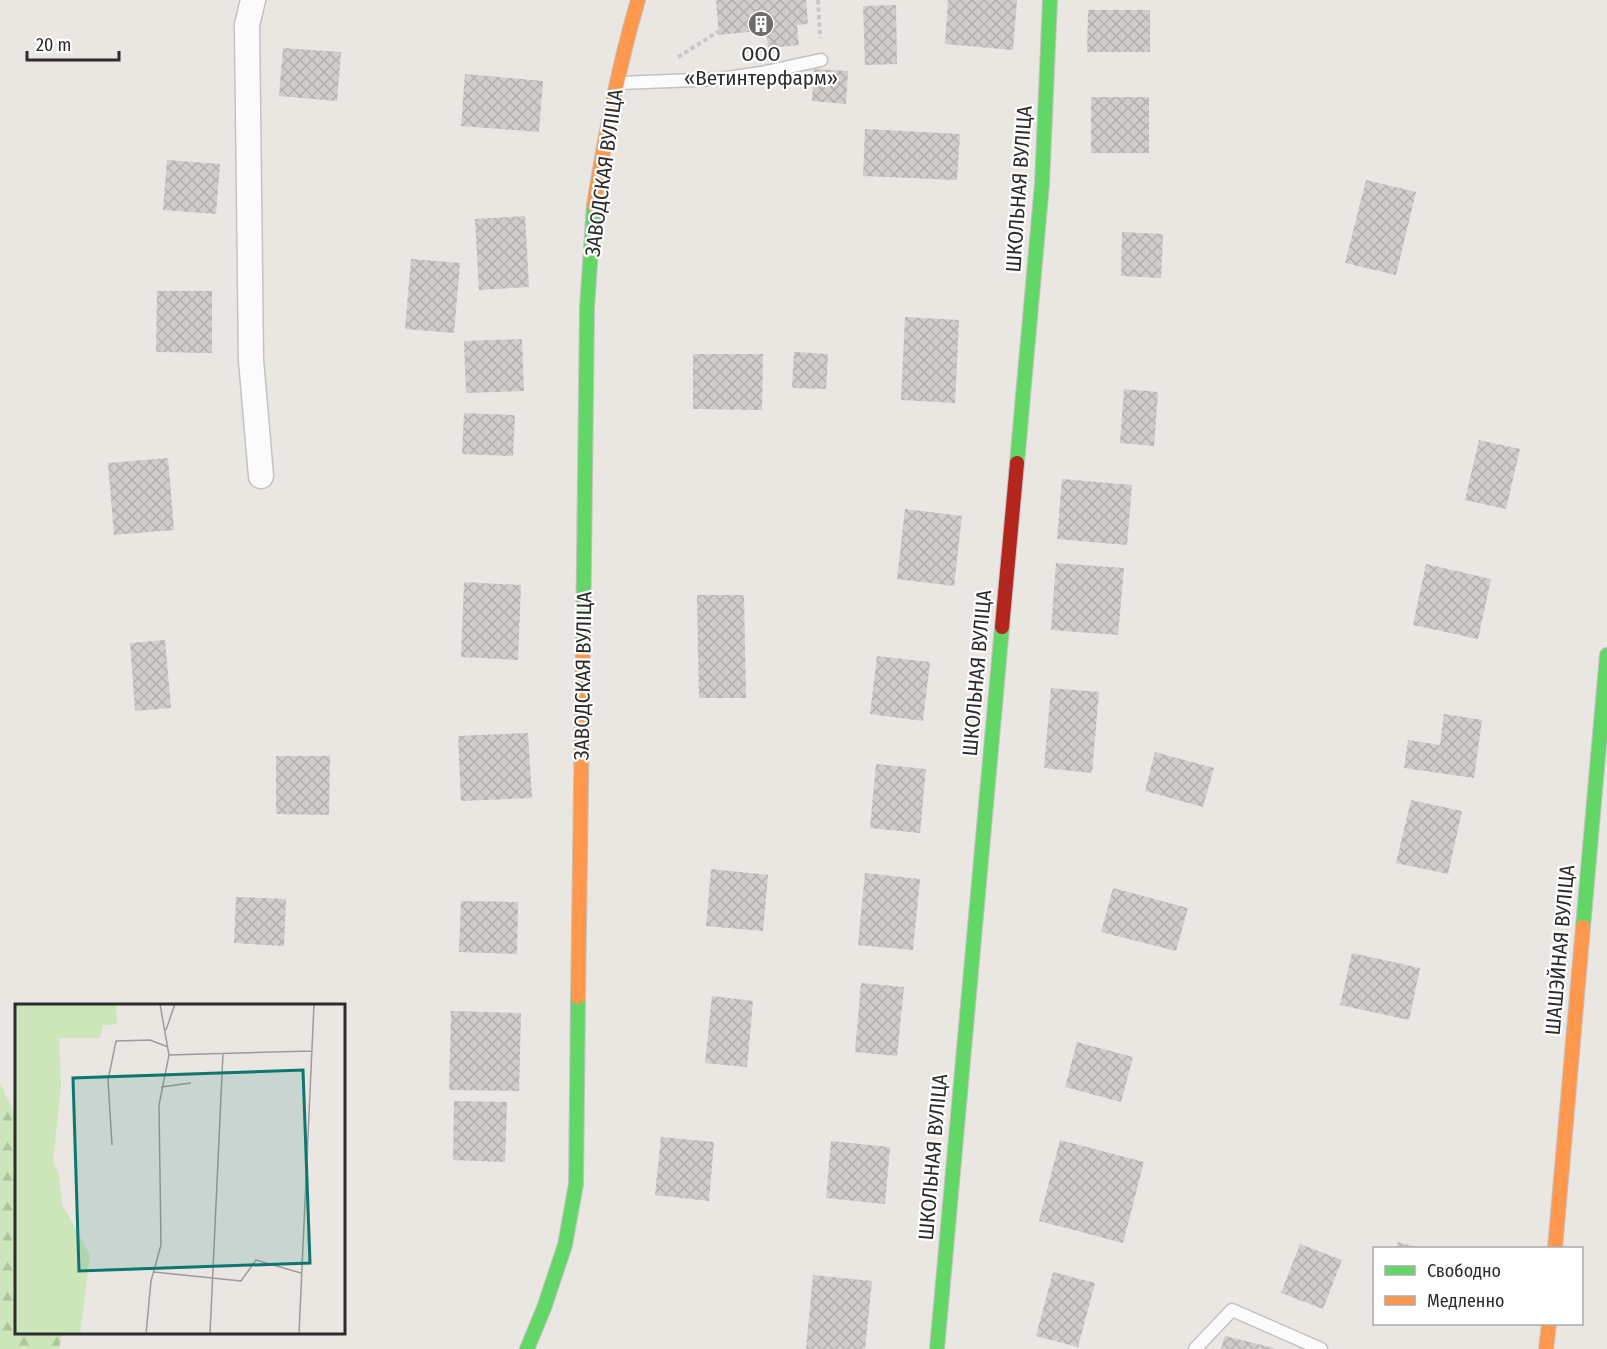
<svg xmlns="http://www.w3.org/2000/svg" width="1607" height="1349" viewBox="0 0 1607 1349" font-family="'Fira Sans Condensed',sans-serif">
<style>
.forest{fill:url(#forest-firs)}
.building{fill:url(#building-cross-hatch)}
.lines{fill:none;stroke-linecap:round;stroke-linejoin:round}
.lane-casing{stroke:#c4c2c3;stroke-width:15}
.street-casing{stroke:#c4c2c3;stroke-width:27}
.fast-casing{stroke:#c4c2c3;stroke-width:16}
.slow-casing{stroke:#c4c2c3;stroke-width:16}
.jam-casing{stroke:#c4c2c3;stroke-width:16}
.path{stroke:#c8c8c7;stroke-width:4;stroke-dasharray:4.5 3;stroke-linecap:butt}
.lane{stroke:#fcfbfb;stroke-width:12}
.street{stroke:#fcfbfb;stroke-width:24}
.fast{stroke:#63d668;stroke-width:14}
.slow{stroke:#ff974d;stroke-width:14}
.jam{stroke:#b3261e;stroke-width:14}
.labels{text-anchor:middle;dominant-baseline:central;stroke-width:4.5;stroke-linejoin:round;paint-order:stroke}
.poi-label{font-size:21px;fill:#2c2c2c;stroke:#fff}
.street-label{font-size:21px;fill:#2c2c2c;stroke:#fff}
.inset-road{fill:none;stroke:#9e9c99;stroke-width:1.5}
.view{fill:#0f766e;fill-opacity:0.15;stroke:#0f766e;stroke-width:3}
.inset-edge{fill:none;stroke:#2c2c2c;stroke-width:3}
</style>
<defs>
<pattern id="forest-firs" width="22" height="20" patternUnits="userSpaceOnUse" patternTransform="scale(1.5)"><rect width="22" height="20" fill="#cce6ba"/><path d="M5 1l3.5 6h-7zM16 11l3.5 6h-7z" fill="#afc5a0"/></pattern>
<pattern id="building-cross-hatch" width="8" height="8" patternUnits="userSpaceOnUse" patternTransform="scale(1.5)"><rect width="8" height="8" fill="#cfccc9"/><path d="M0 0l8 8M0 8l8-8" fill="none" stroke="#b2afad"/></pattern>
</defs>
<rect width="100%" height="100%" fill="#eae6e2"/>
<!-- forest -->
<path class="forest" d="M0,1083l16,33v216l46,1 -3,16h-59z"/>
<!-- building -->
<g class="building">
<path d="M716,0h90l2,24 -11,1 2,20 -31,3 -2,-18 -47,5z"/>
<path d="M948,0h69l-4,50 -68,-6z"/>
<path d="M896,5l1,59 -32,1 -2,-59z"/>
<path d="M1088,10h62v42h-63z"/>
<path d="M283,48l58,4 -4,49 -58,-5z"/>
<path d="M814,69l34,2 -2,33 -34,-3z"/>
<path d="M465,74l78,7 -4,51 -78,-6z"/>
<rect x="1091" y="97" width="58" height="56"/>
<path d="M865,129l95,5 -3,46 -94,-4z"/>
<path d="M167,160l53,4 -4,50 -53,-4z"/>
<path d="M1366,180l50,12 -20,83 -51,-12z"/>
<path d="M525,216l4,71 -50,3 -4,-71z"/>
<path d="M1122,232l41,2 -2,44 -40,-2z"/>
<path d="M411,259l49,4 -6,70 -49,-4z"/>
<path d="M157,291h55v62l-56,-1z"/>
<path d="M905,317l54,3 -4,83 -54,-3z"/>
<path d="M522,339l2,52 -58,2 -2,-52z"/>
<path d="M794,352l34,2 -2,35 -34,-1z"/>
<path d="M693,354h70l-1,56 -69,-1z"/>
<path d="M1124,389l34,3 -4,54 -34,-3z"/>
<path d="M464,413l51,2 -2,41 -51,-2z"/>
<path d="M1479,440l41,9 -14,60 -41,-9z"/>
<path d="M168,458l6,72 -60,5 -6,-72z"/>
<path d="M1062,479l70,6 -5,60 -70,-6z"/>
<path d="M905,509l57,7 -8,70 -57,-7z"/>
<path d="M1056,563l68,5 -6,67 -67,-5z"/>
<path d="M1426,564l65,15 -13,60 -65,-14z"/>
<path d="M464,582l57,3 -3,75 -57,-3z"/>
<path d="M697,595h47l2,103h-47z"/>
<path d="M165,640l6,68 -36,3 -5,-68z"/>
<path d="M877,656l53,6 -7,59 -53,-7z"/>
<path d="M1051,688l48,4 -7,81 -48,-5z"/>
<path d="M1444,714l38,6 -8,58 -70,-10 4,-28 32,5z"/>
<path d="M528,733l4,65 -71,3 -3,-65z"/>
<path d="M1155,752l59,16 -11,39 -58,-16z"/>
<path d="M276,756h54l-1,59 -53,-1z"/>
<path d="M876,764l50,5 -6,64 -50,-5z"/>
<path d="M1411,800l51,11 -14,63 -52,-11z"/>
<path d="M711,869l57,6 -5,56 -57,-5z"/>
<path d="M865,873l55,6 -7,71 -55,-5z"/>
<path d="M1113,888l75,20 -12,43 -75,-19z"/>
<path d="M236,897l50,2 -2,47 -50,-3z"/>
<path d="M461,901l57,1 -1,52 -58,-2z"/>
<path d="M1352,953l68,15 -11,52 -69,-15z"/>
<path d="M861,983l43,4 -7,69 -42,-4z"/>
<path d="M712,996l41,5 -6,66 -42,-4z"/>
<path d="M451,1011l70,2 -2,78 -70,-1z"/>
<path d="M1077,1042l56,15 -12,45 -56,-15z"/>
<path d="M454,1101l53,1 -2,60 -52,-2z"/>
<path d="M661,1137l53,5 -5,59 -54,-6z"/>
<path d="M1060,1140l84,22 -21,81 -84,-22z"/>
<path d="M831,1141l59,6 -5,57 -59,-6z"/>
<path d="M1398,1242l22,6h-24z"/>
<path d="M1300,1244l42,16 -19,49 -42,-16z"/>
<path d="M1053,1272l42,11 -17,64 -42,-11z"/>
<path d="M813,1275l59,6 -7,68h-59z"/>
<path d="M1225,1336l49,12v1h-53z"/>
</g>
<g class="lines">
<!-- lane casing -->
<g class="lane-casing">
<g id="lane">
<path d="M620,83l100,-4 41,-6 60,-13"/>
<path d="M1195,1349l37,-39 89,39"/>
</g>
</g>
<!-- street casing -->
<g class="street-casing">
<path id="street" d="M253,0l-6,25 4,335 10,116"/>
</g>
<!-- fast casing -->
<g class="fast-casing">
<g id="fast">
<path d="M1017,463l25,-279 8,-184"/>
<path d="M583,646l4,-338 7,-103"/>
<path d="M1583,927l24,-272"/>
<path d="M527,1349l17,-41 21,-63 11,-61 2,-187"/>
<path d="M937,1349l65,-722"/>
</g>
</g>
<!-- slow casing -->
<g class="slow-casing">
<g id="slow">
<path d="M594,205c11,-69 24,-137 44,-205"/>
<path d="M578,997l5,-351"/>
<path d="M1555,1248l28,-321"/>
<path d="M1546,1349l3,-25"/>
</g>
</g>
<!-- jam casing -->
<g class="jam-casing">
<path id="jam" d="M1002,627l15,-164"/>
</g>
<!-- path -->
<g class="path">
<path d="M818,0l2,38"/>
<path d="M678,57l41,-26"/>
</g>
<!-- lane -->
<use href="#lane" class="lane"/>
<!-- street -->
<use href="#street" class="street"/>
<!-- fast -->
<use href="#fast" class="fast"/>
<!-- slow -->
<use href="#slow" class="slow"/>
<!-- jam -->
<use href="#jam" class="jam"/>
</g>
<!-- icons -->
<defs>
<g id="building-disc" transform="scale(1.35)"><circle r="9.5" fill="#6e6d6c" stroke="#fff"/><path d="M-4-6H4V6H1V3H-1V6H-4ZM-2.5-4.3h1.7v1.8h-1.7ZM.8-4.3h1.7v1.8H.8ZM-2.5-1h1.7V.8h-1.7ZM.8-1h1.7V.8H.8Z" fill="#fff"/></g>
</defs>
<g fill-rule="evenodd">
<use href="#building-disc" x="761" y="24"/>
</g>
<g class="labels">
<!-- poi labels -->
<g class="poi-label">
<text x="761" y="54">ООО<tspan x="761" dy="24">«Ветинтерфарм»</tspan></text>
</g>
<!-- street labels -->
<g class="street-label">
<text transform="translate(604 173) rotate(-82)">ЗАВОДСКАЯ ВУЛІЦА</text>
<text transform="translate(1019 189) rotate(-86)">ШКОЛЬНАЯ ВУЛІЦА</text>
<text transform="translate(977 673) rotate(-85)">ШКОЛЬНАЯ ВУЛІЦА</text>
<text transform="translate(583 676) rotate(-89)">ЗАВОДСКАЯ ВУЛІЦА</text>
<text transform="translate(1560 950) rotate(-85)">ШАШЭЙНАЯ ВУЛІЦА</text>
<text transform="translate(933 1157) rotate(-85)">ШКОЛЬНАЯ ВУЛІЦА</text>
</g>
</g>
<!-- overview -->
<g transform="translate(15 1004)">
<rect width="330" height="330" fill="#eae6e2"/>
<path d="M0,0h101l1,20 -14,1 -3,13h-41l2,47 -8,77 6,13 3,29 28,51 -10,79h-65z" fill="#cce6ba"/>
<path class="inset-road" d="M151,26l9,-26M154,51l143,-4M146,83l30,-4M97,141l-4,-65 8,-39 34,-1 18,7M139,268l87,9 15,-21 45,13M131,330l5,-53 10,-36 -2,-140 10,-50 -9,-51M195,330l13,-281M284,330l15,-330"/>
<path class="view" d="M288,66l7,193 -231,8 -6,-193z"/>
<rect width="330" height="330" class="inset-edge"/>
</g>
<!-- legend -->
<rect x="1373" y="1247" width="210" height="78" fill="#ffffff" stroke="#ababab" stroke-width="1.5"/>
<rect x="1385" y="1266" width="30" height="9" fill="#63d668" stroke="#ababab" stroke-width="1.5"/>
<text x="1427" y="1277" font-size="18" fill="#2c2c2c">Свободно</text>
<rect x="1385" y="1296" width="30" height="9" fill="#ff974d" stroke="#ababab" stroke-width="1.5"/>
<text x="1427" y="1307" font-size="18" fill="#2c2c2c">Медленно</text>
<!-- scale -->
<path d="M27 51v9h92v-9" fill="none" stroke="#2c2c2c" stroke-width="3"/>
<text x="36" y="51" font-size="18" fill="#2c2c2c" stroke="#ffffff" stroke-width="4.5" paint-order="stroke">20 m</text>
</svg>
